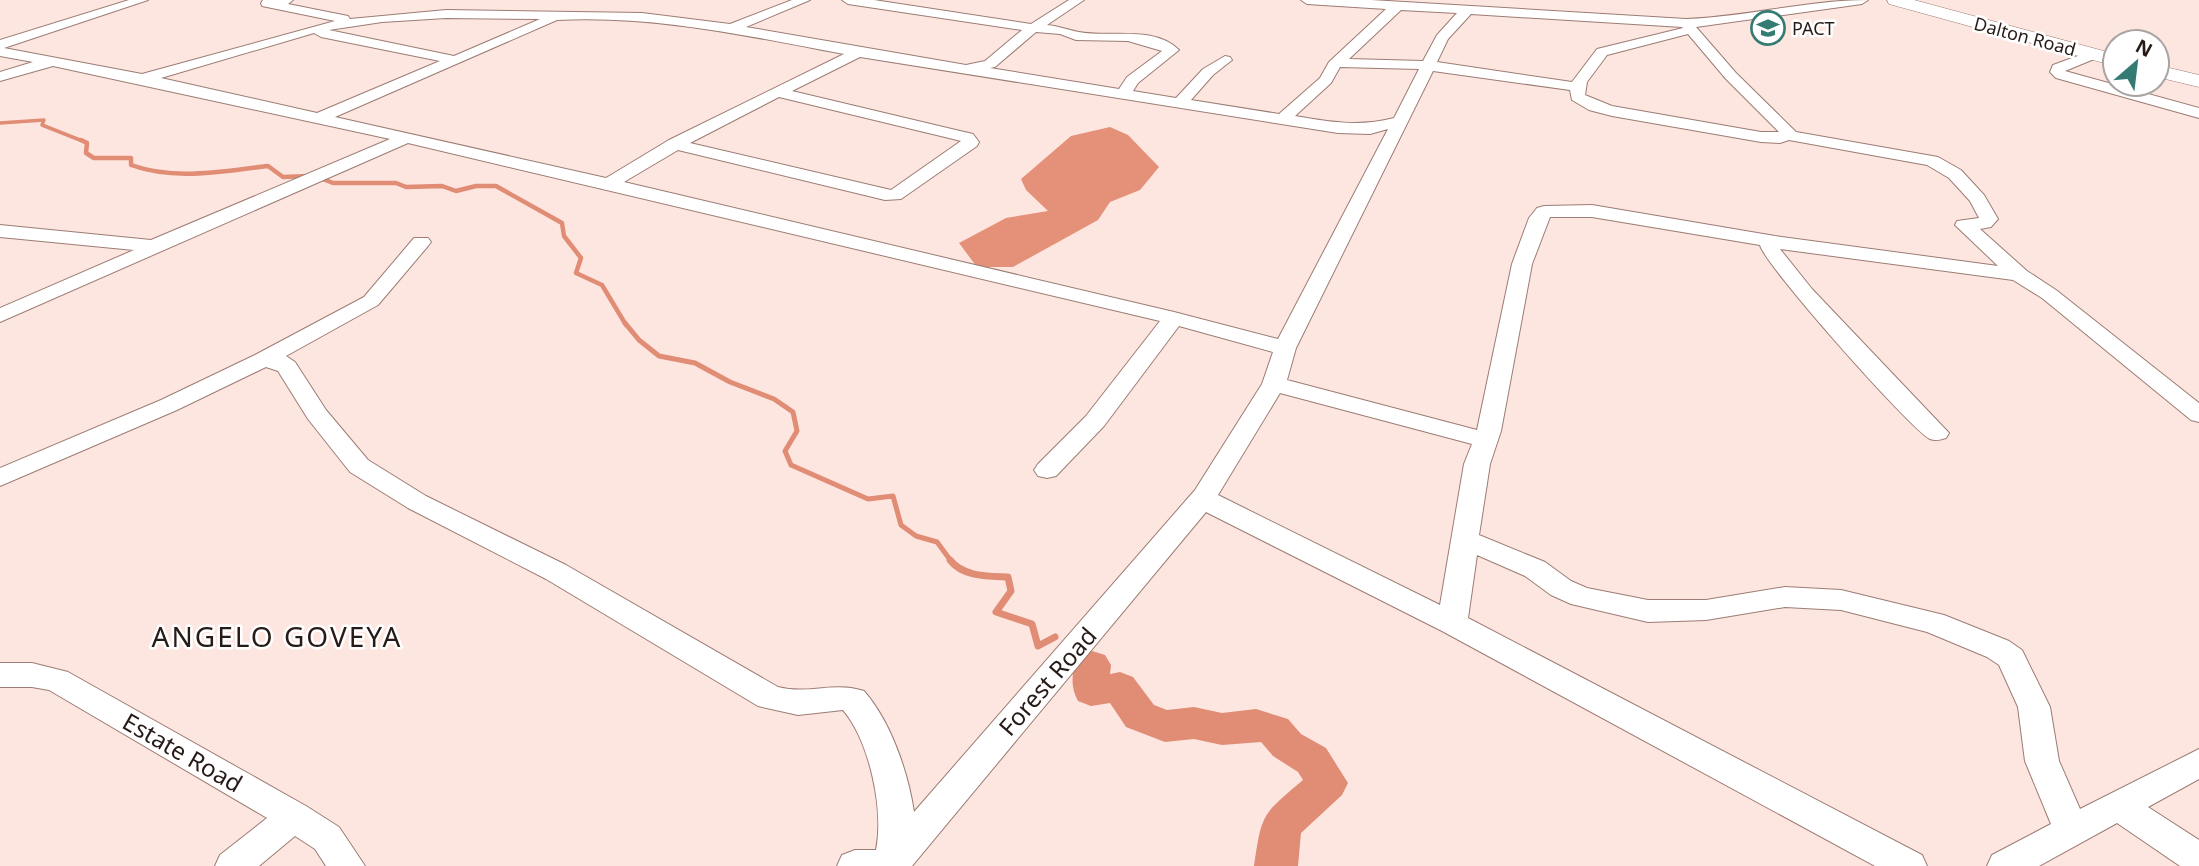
<svg xmlns="http://www.w3.org/2000/svg" width="2199" height="866" viewBox="0 0 2199 866" font-family="'Noto Sans',sans-serif">
<style>
.forest{fill:#e59079}
.lines{fill:none;stroke-linecap:round;stroke-linejoin:round}
.stream-far3{stroke:#e18c75;stroke-width:3.5}
.stream-far2{stroke:#e18c75;stroke-width:4.5}
.stream-far1{stroke:#e18c75;stroke-width:5}
.stream{stroke:#e18c75;stroke-width:7}
.river{fill:#e18c75;fill-rule:evenodd}
.minor-casing{stroke:#9c7c73;stroke-width:2}
.major-casing{stroke:#9c7c73;stroke-width:1}
.minor{fill:#fff;fill-rule:evenodd}
.major{fill:#fff;fill-rule:evenodd}
.labels{text-anchor:middle;dominant-baseline:central;stroke-width:5;stroke-linejoin:round;paint-order:stroke}
.far-poi-label{font-size:18px;fill:#271b17;stroke:#fff;text-anchor:start}
.far-street-label{font-size:18px;fill:#271b17;stroke:#fff}
.near-street-label{font-size:24px;fill:#271b17;stroke:#fff}
.near-quarter-label{font-size:28px;letter-spacing:2px;fill:#271b17;stroke:#fff}
</style>
<rect width="100%" height="100%" fill="#fde6e0"/>
<!-- forest -->
<path class="forest" d="M1110,127l18,8 31,32 -19,23 -30,12 -12,18 -85,47h-36l-18,-24 47,-25 42,-7 -22,-21 -5,-11 50,-43z"/>
<g class="lines">
<!-- stream-far3 -->
<path class="stream-far3" d="M0,123l44,-3 -2,5 43,17"/>
<!-- stream-far2 -->
<g class="stream-far2">
<path d="M81,140l6,3 -1,10 8,5h37v7c45,16 91,6 137,1l15,11 26,-1"/>
<path d="M318,177l15,6h63l10,4 36,-1 14,5 20,-5h20l66,37 2,13 17,22 -5,15 26,12 24,40"/>
</g>
<!-- stream-far1 -->
<path class="stream-far1" d="M625,323l14,17 20,16 36,7 35,19 44,17 19,13 4,19 -12,20 6,14 77,34 25,-3 8,29 15,11 21,6 14,19"/>
<!-- stream -->
<path class="stream" d="M950,560c13,17 38,16 58,17l3,14 -15,21 36,12 6,22 17,-9"/>
<!-- river -->
<path class="river" d="M1092,651l13,4 6,10 -1,9 10,-2 13,5 21,28 13,5 27,-3 28,6 34,-4 32,10 13,15 25,14 22,35 -6,12 -41,38 -3,33h-44c8,-54 8,-51 49,-86l-5,-8 -25,-16 -12,-14 -39,3 -28,-6 -29,3 -39,-15 -16,-24 -19,3 -13,-5c-8,-14 -7,-31 1,-46z"/>
<!-- minor casing -->
<g class="minor-casing">
<g id="minor">
<path d="M129,0h19l-144,48 138,26 193,-53 -73,-15 -1,-3 2,-3h30l-5,4 60,12 2,3 96,-9 196,3 88,11 62,-24h18l-64,27 220,38 19,-4 37,-31 -174,-26 -6,-4h32l157,24 38,-24h15l-37,25c12,1 21,5 32,7 31,6 75,-7 100,18l-41,33 -5,8 43,7 27,-29 22,-13 5,1 2,3 -19,15 -22,25 88,14 41,-36 9,-16 57,-53 -79,-5 -6,-4h70l315,19c61,-2 121,-19 182,-19l-6,4 -166,23 40,46 60,59 142,25 23,13 23,25 14,24 -7,8 -11,2 47,42 29,19 143,113v19l-8,-2 -149,-122 -29,-18 -233,-31 32,40 137,144 -3,5c-6,2 -11,3 -16,1 -19,-9 -167,-176 -170,-194l-168,-28h-42l-18,47 -31,167 -11,33 -11,71 66,27 26,19 16,7 61,12h58l79,-13 56,3 103,25 65,26 13,9 28,57 9,54 21,48 119,-60v30l-51,28 51,33v26h-19l-63,-43 -78,43h-52l5,-11 59,-31 -26,-63 -7,-54 -19,-42 -12,-8 -60,-25 -86,-22 -56,-3 -79,13 -58,2 -77,-18 -20,-9 -26,-19 -48,-21 -9,63 454,237 5,11h-52l-433,-235 -236,-119 -294,354h-75l5,-11 13,-5h21c8,-40 -6,-108 -33,-140l-45,5 -40,-9 -212,-127 -138,-71 -58,-36 -42,-53 -30,-48 -12,-4 -89,43 -177,76v-18l161,-68 94,-45 109,-58 50,-59h14l3,4 -3,4 -50,59 -92,51 9,6 31,48 42,50 58,36 140,69 212,122c32,8 54,-6 86,4 27,31 44,81 50,121l281,-322 67,-106 11,-32 -94,-26 -75,100 -48,50 -9,2 -9,-2 -4,-6 4,-6 48,-48 74,-95 -752,-178 -408,179v-14l134,-58 -134,-13v-12l151,15 239,-101 -337,-73 -53,15v-9l33,-10 -33,-6v-16zM1401,10l56,3 -20,22 -14,26 -74,-2zM1471,14l211,13 1,1 -86,21 -25,33 -135,-20 11,-23zM446,18l94,1 -86,37 -125,-26 53,-8zM557,20c96,-5 192,16 287,34l-175,86 -63,38 -271,-61zM1036,32l24,2 16,6 52,1 34,10 -35,26 -8,12 -129,-21 5,-1zM314,33l7,4 119,24 -123,52 -156,-35zM1688,34l38,45 53,53h-18l-149,-26 -27,-11 2,-13 20,-27zM860,57l478,76 32,1 18,-5 -110,210 -104,-27 -550,-130 54,-32 207,50 16,-1 76,-53 2,-4 -6,-8 -13,-3 -168,-40zM1340,67l79,2 -25,49c-34,9 -65,4 -99,-2l36,-33zM1433,71l137,19 2,10 17,10 23,6 149,26 19,1 9,-3 138,25 22,13 21,23 9,17 -22,3 -2,4 43,41 -223,-30 -183,-31 -48,1 -7,2 -8,10 -17,46 -35,166 -190,-50 9,-32zM779,97l170,41 12,3 -70,49 -201,-47zM1280,393l192,51 -8,20 -24,141 -222,-110z"/>
<path d="M2094,50l7,4 -2,3 -34,14 134,37v10l-143,-40 -6,-6 3,-7z"/>
<path d="M0,663h32l36,9 238,134 33,21 26,39h-39l-11,-17 -20,-13 -36,30h-44l5,-11 47,-37 -218,-128 -17,-3h-32z"/>
</g>
</g>
<!-- major casing -->
<g class="major-casing">
<g id="major">
<path d="M1887,0h27l201,54v12l-226,-62z"/>
<path d="M2157,65l42,10v12l-42,-10z"/>
</g>
</g>
<!-- minor -->
<use href="#minor" class="minor"/>
<!-- major -->
<use href="#major" class="major"/>
</g>
<!-- icons -->
<defs>
<g id="school-ring" transform="scale(1.75)"><circle r="9.5" fill="#fff" stroke="#347b73" stroke-width="1.5"/><path d="M0-5L7-2L0 1L-7-2ZM-4 1L0 2.5L4 1V4Q0 6-4 4Z" fill="#347b73"/></g>
</defs>
<g fill-rule="evenodd">
<use href="#school-ring" x="1768" y="28"/>
</g>
<g class="labels">
<!-- far-poi labels -->
<g class="far-poi-label">
<text x="1792" y="28">PACT</text>
</g>
<!-- far-street labels -->
<g class="far-street-label">
<text transform="translate(2025 36) rotate(15)">Dalton Road</text>
</g>
<!-- near-street labels -->
<g class="near-street-label">
<text transform="translate(1047 681) rotate(-49)">Forest Road</text>
<text transform="translate(183 752) rotate(30)">Estate Road</text>
</g>
<!-- near-quarter labels -->
<g class="near-quarter-label">
<text x="277" y="636">ANGELO GOVEYA</text>
</g>
</g>
<!-- north arrow -->
<g transform="translate(2136 63) rotate(28)"><circle r="33" fill="#ffffff" stroke="#a9a4a2" stroke-width="2"/>
<path d="M0-5L12 26L0 18L-12 26Z" fill="#347b73"/>
<text y="-10" font-size="19" font-weight="bold" text-anchor="middle" fill="#271b17">N</text>
</g>
</svg>
